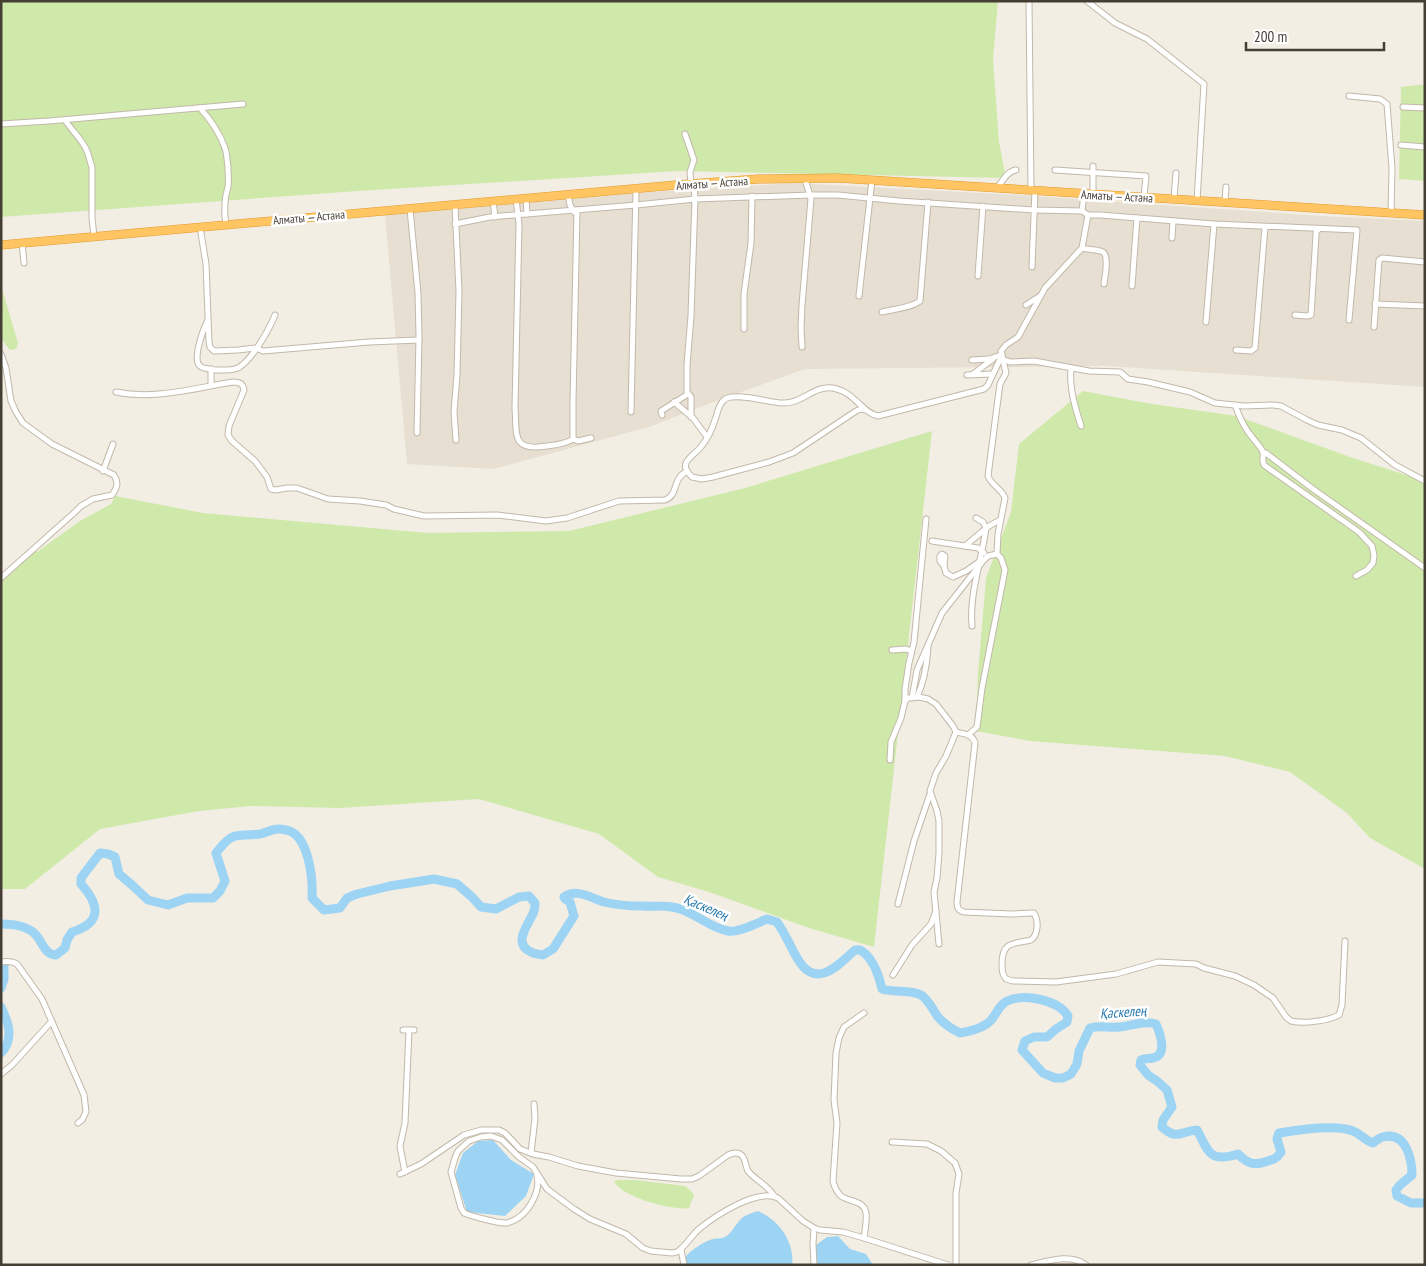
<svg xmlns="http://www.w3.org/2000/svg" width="1426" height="1266" viewBox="0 0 1426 1266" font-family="'PT Sans Narrow',sans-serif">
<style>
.residential{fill:#e7e0d2}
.green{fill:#cfe9ab}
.water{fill:#9dd3f3}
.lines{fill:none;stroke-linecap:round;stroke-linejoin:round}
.river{stroke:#9dd3f3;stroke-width:9}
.minor-casing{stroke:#c2b8aa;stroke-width:7}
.highway-casing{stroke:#e39a2e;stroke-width:9}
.minor{stroke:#fff;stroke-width:5}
.highway{stroke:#ffc563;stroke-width:8}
.labels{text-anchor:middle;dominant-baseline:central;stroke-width:5;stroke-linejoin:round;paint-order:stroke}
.street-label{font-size:12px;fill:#453e34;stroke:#fff}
.water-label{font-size:14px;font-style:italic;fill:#287aad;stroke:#fff}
</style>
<rect width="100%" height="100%" fill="#f3eee4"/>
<!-- residential -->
<path class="residential" d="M795,183l223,12 303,21 104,5v166l-319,-21 -301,3 -94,34 -62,24 -156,42 -86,-5 -22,-249 266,-23z"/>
<!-- green -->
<g class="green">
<path d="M1,1h997l-5,58 6,83 7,36 -328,-7 -320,20 -357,26z"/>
<path d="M1418,85h7v96l-26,-2 2,-92z"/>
<path d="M1,285l17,58 -2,6 -6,1 -7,-9 -2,-6z"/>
<path d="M1083,391l69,13 85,12 113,41 75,24v388l-55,-31 -23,-25 -57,-41 -65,-16 -195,-15 -54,-10 2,-58 8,-95 25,-66 8,-68z"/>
<path d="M932,431l-58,516 -65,-19 -100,-36 -51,-15 -59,-43 -120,-35 -139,9 -89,-2 -52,5 -99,18 -75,60h-24v-311l33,-29 3,3 43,-31 31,-17 4,-8 88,17 225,20 141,-2 176,-43z"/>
<path d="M617,1180h18l50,6 8,7 1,2 -5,13c-16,3 -68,-11 -75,-27z"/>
</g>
<!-- water -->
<g class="water">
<path d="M493,1140l18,20 23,14 -8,22 -21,20 -38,-4 -12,-37 8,-22 15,-12z"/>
<path d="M758,1211c21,9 37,31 34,54h-105l-2,-7c4,-7 20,-17 28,-19 4,-1 8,0 12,-2 7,-4 10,-12 15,-17 4,-5 12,-7 18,-9z"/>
<path d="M838,1236l12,13 16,5 7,11h-57v-20l11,-8z"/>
</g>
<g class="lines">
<!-- river -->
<g class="river">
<path d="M1,924c12,0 27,2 35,11 7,8 8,19 20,20l9,-7 2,-8 5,-8c30,-9 28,-27 9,-48v-6l19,-25 8,1 7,3 4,17 13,11 16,15 20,5 19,-7h26l7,-7 5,-10 -9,-28c18,-23 18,-16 44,-19 11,-2 12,-7 26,-4 23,4 27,49 26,68l12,12 16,-2 7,-10 10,-4 33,-8 44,-7 23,5 15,13 9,10 15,2 23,-12 10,-1 6,7c0,2 0,5 -1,8 -4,12 -23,32 -3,41 3,2 8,2 12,3l10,-6 21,-33 -4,-14 -5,-3 -1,-2c13,-9 27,1 40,5 12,3 26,4 38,4 15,1 26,-2 41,4 16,6 28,18 45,21 10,2 29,-8 39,-12l10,3c4,6 7,11 10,17 8,14 16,40 37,34 12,-4 22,-15 31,-23h5c13,7 19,26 22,39 13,4 27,0 39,6 7,4 12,15 17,22 6,7 14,12 22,16 11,-2 25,-5 32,-14 5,-6 7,-14 15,-18 18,-8 51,-1 61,15l-1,6 -11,7 -9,8h-13l-9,4 -3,9 21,23 12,5h8l8,-4 6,-10 2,-13 11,-23c10,-3 19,0 29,-1 13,-1 25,-7 37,-3 4,9 12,31 -3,34 -5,1 -7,0 -12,2l-1,5 8,10 9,6 10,9 5,17 -9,13 -1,7c16,14 18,4 35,3 12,22 12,33 41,24 10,10 16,12 30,7 7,-2 9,-3 13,-9l-4,-13 2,-6c18,-3 57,-9 74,-2 7,3 12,9 20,12 3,-2 7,-6 10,-6 23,-6 29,22 29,38l-12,10 -4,5 1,6 14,7h14"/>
<path d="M1,988l3,-9v-15"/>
<path d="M1,1007c8,16 13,32 0,46"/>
</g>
<!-- minor casing -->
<g class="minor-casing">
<g id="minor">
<path d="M1029,1l2,189"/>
<path d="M1087,1l28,22 32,16 57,45 -7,117"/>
<path d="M1349,96l31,3 7,5 5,64 -1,45"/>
<path d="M1403,107l22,1"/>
<path d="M200,108c10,11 20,26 25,40 2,6 2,13 3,19 0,6 1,14 0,20 -4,12 -4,25 -2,38"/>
<path d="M65,120c7,11 17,19 22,31 2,5 3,11 5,16v51l2,18"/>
<path d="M1,124l48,-3 194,-17"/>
<path d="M685,134l9,26 -4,12 1,12"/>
<path d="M1401,145l24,2"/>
<path d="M1093,166v28"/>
<path d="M1055,170l91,6 -2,21"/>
<path d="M997,188c5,-6 10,-17 19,-18"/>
<path d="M568,195l2,10 4,7"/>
<path d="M526,198l1,16"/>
<path d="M516,199l3,25 -4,184c2,27 -4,44 32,38 8,-1 19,-2 26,-7v-37l4,-192"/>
<path d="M1174,199l2,-26"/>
<path d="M493,201l2,16"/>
<path d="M1225,203l1,-16"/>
<path d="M455,205l4,86 -2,84 -3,37 2,28"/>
<path d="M410,209l8,84 1,43 -2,97"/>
<path d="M1082,211l2,-17"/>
<path d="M455,224l35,-7 146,-12 59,-6 116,-4h27l61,6 135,9 48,1 6,4h12l114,9 143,6 -8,90"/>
<path d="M200,227l6,37 3,78 1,5 4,4 24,-1 18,-2 7,3 106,-9 50,-2"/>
<path d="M1172,238l1,-17"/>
<path d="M22,243l2,20"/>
<path d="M1082,248c6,2 15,1 21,4 6,4 2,25 1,32"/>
<path d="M1032,267l3,-77"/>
<path d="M978,276l5,-70"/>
<path d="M1132,286l5,-68"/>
<path d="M859,296l13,-116"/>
<path d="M1375,304l50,2"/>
<path d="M1026,305l14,-9"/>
<path d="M882,312c12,-3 29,-4 38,-11l8,-99"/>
<path d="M1295,315l12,1 4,-1 5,-80v-3l3,-3"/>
<path d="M207,322c-4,8 -15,38 -7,44 3,3 10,3 15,4 7,0 16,1 23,-2 14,-8 31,-38 37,-53"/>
<path d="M1206,322l8,-98"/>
<path d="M1374,327l5,-67 3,-2 43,4"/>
<path d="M744,329v-35l7,-51 1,-47"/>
<path d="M802,347l-1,-19 1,-23 9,-106 -6,-20"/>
<path d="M1236,350l15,1 4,-3 10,-121"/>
<path d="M1,354l5,14 5,33 5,11 7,11 29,21 62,31c5,8 3,13 -2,20l-19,4 -12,7 -6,6 -74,66"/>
<path d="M1002,359l8,3 24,-1 55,10 31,1 8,7 20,3 42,10 25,11 29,3 29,-1 8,1 26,14 11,5 24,5 19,8 34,27 30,16"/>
<path d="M972,360l17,-1 12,-4"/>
<path d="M1071,368c-2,20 4,39 10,58"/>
<path d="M973,374l20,-15"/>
<path d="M967,375l25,-1"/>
<path d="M211,385v-16"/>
<path d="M116,392c39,8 79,-4 117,-10 6,0 10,1 11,8l-15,36 -1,9 4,6 23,20 12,16 4,12 5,1 11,-2h10l31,11 32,2 26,4 8,4 30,7 73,-1 49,6 21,-3 52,-17 46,-1c14,-5 6,-20 22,-29"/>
<path d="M674,402l19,16 14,19"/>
<path d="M1235,405c4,11 9,23 17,32 3,4 7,8 10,13 3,5 -1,10 2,15l95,67 13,14 2,9 -1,8 -6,7 -11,6"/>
<path d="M866,410l-5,-1 -5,2 -63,42 -24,9 -56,15 -11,2 -10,-2c-15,-14 -1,-19 8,-29 7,-8 13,-21 16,-31 2,-6 3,-13 8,-17 8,-9 46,3 59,3 19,1 31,-18 50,-15 22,4 29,25 45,28l106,-27 4,-4 14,-30"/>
<path d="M631,412l5,-223"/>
<path d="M662,415l-1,-4 27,-17"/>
<path d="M691,417v-20l-4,-5v-27l4,-49 4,-117 -1,-15"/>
<path d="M573,439l5,2 13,-3"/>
<path d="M1263,452l3,1 47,36 112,79"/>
<path d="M103,471l10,-27"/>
<path d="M932,541l46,7 6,5"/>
<path d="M965,546l24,-20 11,-6"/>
<path d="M944,566l-4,-5v-5l2,-2 3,2 -1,10 2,7 7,4 13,-6 13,-9"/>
<path d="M972,626c-3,-32 10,-67 14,-98l-3,-6 -7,-4"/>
<path d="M892,650l14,-1 5,2"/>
<path d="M917,697c7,-15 10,-33 11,-50"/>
<path d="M912,698l5,-28 25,-57 41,-52 5,-5 9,-2"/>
<path d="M905,701v-12l4,-26 5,-21 12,-123"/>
<path d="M956,732c8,2 17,2 19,11l-18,159c0,6 1,8 7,10l47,2 21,-1h2c5,8 4,22 -3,27 -19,4 -29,2 -29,24 0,6 0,10 4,15l7,2 43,1 60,-8 42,-12 38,2 8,4 31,8 19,9 19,13 13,19 5,4c12,3 37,0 48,-6l3,-10 3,-64"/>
<path d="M968,735l9,-8 5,-39 23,-118 -4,-12 -4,-4 1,-20 7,-36c-3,-9 -14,-13 -17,-22l11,-85 1,-7 6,-11 -5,-22 5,-6 12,-8 27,-49 37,-40 6,-33"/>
<path d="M890,760l1,-18 10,-24 4,-17 3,-3 11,-1 9,2 8,5 17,22 3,6 -10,24 -10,17 -6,18 7,20 2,10v32l-2,25 -3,14 5,52"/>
<path d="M898,904l16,-63 16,-47"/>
<path d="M1,962c6,-1 11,-1 16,2l25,35 42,96 2,17 -4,8 -4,3"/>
<path d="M893,975l19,-30 19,-21 5,-13"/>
<path d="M403,1030h11"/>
<path d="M1,1074l11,-9 39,-43"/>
<path d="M892,1142l35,2 14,7 14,12 4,11 -3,19v72"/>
<path d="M531,1153l4,-35 -1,-14"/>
<path d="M405,1172l-3,-15 -2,-11 5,-23 4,-93"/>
<path d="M536,1172c7,19 -9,46 -29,51 -7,1 -36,-7 -43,-10l-3,-5 -10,-36 4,-14 3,-7 11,-10 12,-4 10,-1 11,4 17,17 14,10 14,22 27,20 16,10 36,15 17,14 8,3 21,2 5,-1c9,-6 14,-16 22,-23 16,-13 58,-41 79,-31l25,23 11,7 6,2 23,2 21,6 84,27"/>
<path d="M400,1174l21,-10 43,-29 17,-5h18l6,3 15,16 13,5 16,3 29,9 38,7 65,6h11l7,-3 29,-21c4,-2 8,-3 12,-1 6,3 5,12 8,17 8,10 20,14 26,25"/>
<path d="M814,1228l-1,16 1,21"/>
<path d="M864,1238c1,-8 3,-17 2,-25 -2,-13 -17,-11 -25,-17 -4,-4 -7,-10 -8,-15l4,-58 -3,-23 2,-47 3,-15 5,-11 20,-14"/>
<path d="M681,1249l3,16"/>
<path d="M1031,1265c17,-4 40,-12 55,0"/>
</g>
</g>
<!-- highway casing -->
<g class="highway-casing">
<path id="highway" d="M1,245l675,-60 82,-6 80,-1 587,37"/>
</g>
<!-- minor -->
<use href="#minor" class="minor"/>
<!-- highway -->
<use href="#highway" class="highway"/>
</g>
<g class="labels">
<!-- street labels -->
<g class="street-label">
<text transform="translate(712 183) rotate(-4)">Алматы — Астана</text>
<text transform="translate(1117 196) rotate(3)">Алматы — Астана</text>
<text transform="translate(309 217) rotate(-5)">Алматы — Астана</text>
</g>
<!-- water labels -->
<g class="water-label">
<text transform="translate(706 907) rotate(23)">Қаскелең</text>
<text transform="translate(1123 1012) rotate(-4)">Қаскелең</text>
</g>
</g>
<!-- border -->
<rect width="1426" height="1266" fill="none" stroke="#453e34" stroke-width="5"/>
<!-- scale -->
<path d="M1246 42v8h138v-8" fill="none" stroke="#453e34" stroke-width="2.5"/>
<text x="1254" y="42" font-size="15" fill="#453e34" stroke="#ffffff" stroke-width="4" paint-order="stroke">200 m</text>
</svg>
